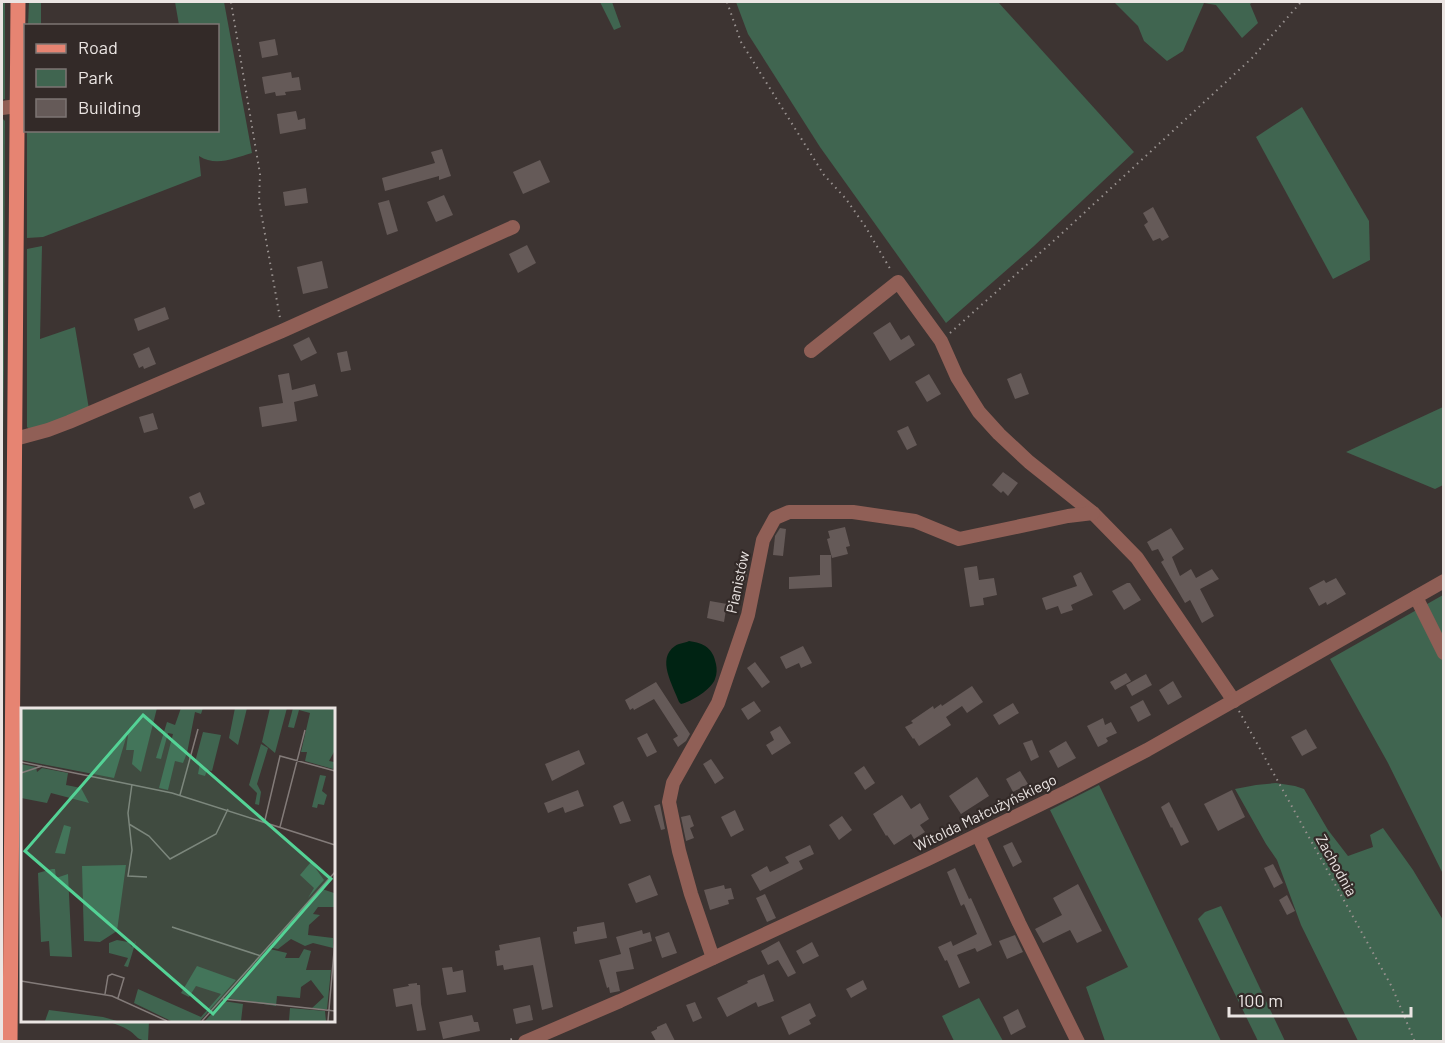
<svg xmlns="http://www.w3.org/2000/svg" width="1445" height="1043" viewBox="0 0 1445 1043" font-family="Barlow,sans-serif">
<style>
.green{fill:#406550}
.water{fill:#002313}
.building{fill:#655a58}
.lines{fill:none;stroke-linecap:round;stroke-linejoin:round}
.path{stroke:#999290;stroke-width:2;stroke-dasharray:1.5 4.5;stroke-linecap:butt}
.minor{stroke:#905f56;stroke-width:14}
.major{stroke:#e68472;stroke-width:15}
.labels{text-anchor:middle;dominant-baseline:central;stroke-width:4.5;stroke-linejoin:round;paint-order:stroke}
.street-label{font-size:15px;fill:#ebe5e3;stroke:#332a28}
.inset-road{fill:none;stroke:#837b79;stroke-width:1.5}
.view{fill:#54d396;fill-opacity:0.15;stroke:#54d396;stroke-width:3}
.inset-edge{fill:none;stroke:#ebe5e3;stroke-width:3}
</style>
<rect width="100%" height="100%" fill="#3d3432"/>
<!-- green -->
<g class="green">
<path d="M2,2h3v97l-3,1z"/>
<path d="M29,2h12v23h-13z"/>
<path d="M175,2h49l28,151c-18,5 -36,14 -53,3l2,20 -158,61 -16,1v-107l191,-1v-104l-39,-1z"/>
<path d="M600,2h12l9,25 -7,3z"/>
<path d="M736,2h262l136,150 -100,94 -88,77 -126,-176 -72,-113z"/>
<path d="M1114,2h139l-3,2 8,19 -16,15 -26,-33 -12,-2 -21,48 -16,10 -23,-20 -6,-15z"/>
<path d="M1302,107l67,114 1,39 -37,19 -77,-142z"/>
<path d="M2,118l3,3 -1,248 -2,135z"/>
<path d="M42,246l-2,93 35,-12 14,82 -59,21 -3,-3v-178z"/>
<path d="M1443,407v78l-8,4 -89,-37z"/>
<path d="M1443,595v279l-55,-111 -58,-104z"/>
<path d="M1276,783l19,3 9,3 24,41 20,26 25,-9 -3,-12 13,-7 30,42 30,50v121h-85l-57,-116 -24,-65 -11,-16 -31,-55 21,-4z"/>
<path d="M1099,785l122,256h-116l-19,-54 42,-20 -78,-157z"/>
<path d="M1221,906l64,135h-27l-60,-122 7,-7z"/>
<path d="M979,998l24,43h-49l-12,-25z"/>
<path d="M105,1021h44l-1,20c-11,-1 -10,-4 -18,-10 -8,-5 -16,-8 -25,-10z"/>
</g>
<!-- water -->
<path class="water" d="M689,641c15,2 24,7 27,23 1,5 1,10 -1,15 -3,10 -24,23 -34,25l-2,-2c-6,-17 -23,-43 -4,-56 4,-3 10,-3 14,-5z"/>
<!-- building -->
<g class="building">
<path d="M275,39l3,16 -16,3 -3,-16z"/>
<path d="M291,72l1,6 7,-1 2,13 -16,2 1,3 -10,1 -1,-4 -10,2 -3,-17z"/>
<path d="M296,111l2,9 7,-2 1,11 -26,5 -3,-20z"/>
<path d="M442,149l9,27 -12,4v-4l-54,15 -3,-13 53,-15 -4,-11z"/>
<path d="M540,160l10,22 -27,12 -10,-22z"/>
<path d="M306,188l2,15 -23,3 -2,-14z"/>
<path d="M444,195l9,20 -17,7 -9,-20z"/>
<path d="M389,200l9,31 -11,4 -9,-32z"/>
<path d="M1153,207l16,30 -7,4 -2,-3 -7,3 -9,-16 4,-3 -5,-9z"/>
<path d="M527,245l9,18 -18,10 -9,-19z"/>
<path d="M322,261l6,27 -25,6 -6,-27z"/>
<path d="M165,307l4,12 -31,12 -4,-12z"/>
<path d="M890,322l11,18 8,-5 6,10 -25,16 -17,-28z"/>
<path d="M309,337l8,16 -16,8 -8,-16z"/>
<path d="M149,347l7,17 -12,5 -1,-3 -4,2 -6,-14z"/>
<path d="M347,351l4,19 -10,2 -4,-19z"/>
<path d="M289,373l3,17 23,-6 3,12 -24,6 3,19 -35,6 -3,-20 24,-4 -5,-28z"/>
<path d="M1021,373l8,21 -14,5 -8,-20z"/>
<path d="M929,374l12,20 -14,8 -12,-20z"/>
<path d="M153,413l5,16 -14,4 -5,-16z"/>
<path d="M908,426l9,19 -10,5 -10,-19z"/>
<path d="M1003,472l15,11 -10,13 -5,-5 -2,2 -9,-8z"/>
<path d="M200,492l5,12 -11,5 -5,-12z"/>
<path d="M845,527l5,19 -4,1 2,7 -16,4 -5,-19 3,-1 -2,-7z"/>
<path d="M780,528l6,1 -3,27 -10,-1 2,-19z"/>
<path d="M1171,528l13,21 -12,8 8,19 11,-7 5,9 16,-9 7,10 -19,10 14,27 -12,7 -12,-23 -5,3 -24,-41 3,-2 -6,-11 -6,2 -5,-9z"/>
<path d="M820,555h11l1,32 -43,2v-12l31,-2z"/>
<path d="M977,566l2,14 15,-2 3,17 -14,3 1,7 -14,2 -6,-39z"/>
<path d="M738,567l10,2 -4,18 -11,-3z"/>
<path d="M1081,572l12,23 -22,10 2,5 -12,4 -3,-8 -12,4 -4,-12 35,-12 -4,-10z"/>
<path d="M1336,578l10,16 -19,11 -1,-3 -7,4 -10,-18 15,-8 2,3z"/>
<path d="M1127,583h3l11,17 -17,10 -12,-19z"/>
<path d="M710,601l17,3 -3,18 -17,-4z"/>
<path d="M803,646l9,17 -11,5 -2,-5 -13,6 -6,-12z"/>
<path d="M755,662l15,20 -8,6 -15,-20z"/>
<path d="M1126,673l5,8 -16,9 -5,-8z"/>
<path d="M1146,674l6,11 -20,11 -6,-11z"/>
<path d="M1173,681l9,16 -14,8 -9,-15z"/>
<path d="M656,682l34,52 -4,7 -8,6 -5,-8 5,-3 -24,-37 -20,11 -1,-2 -3,2 -5,-10z"/>
<path d="M972,686l11,16 -16,11 -5,-7 -16,11 5,8 -32,21 -5,-8 -1,1 -8,-12 8,-4 -2,-2 22,-15 1,3 7,-5 1,2z"/>
<path d="M1143,700l8,15 -13,7 -8,-15z"/>
<path d="M754,701l7,10 -13,9 -7,-11z"/>
<path d="M1013,703l6,10 -20,12 -6,-10z"/>
<path d="M1103,718l2,7 6,-3 6,11 -11,5 2,3 -2,2 -8,4 -11,-21z"/>
<path d="M780,726l11,17 -19,12 -6,-10 8,-5 -4,-8z"/>
<path d="M1306,729l11,19 -15,8 -11,-19z"/>
<path d="M647,733l10,19 -10,5 -10,-19z"/>
<path d="M1032,740l7,17 -8,4 -8,-18z"/>
<path d="M1066,741l10,17 -18,10 -9,-17z"/>
<path d="M579,750l6,14 -33,17 -7,-17z"/>
<path d="M711,759l13,19 -9,6 -12,-20z"/>
<path d="M864,766l11,17 -10,7 -11,-17z"/>
<path d="M1020,771l8,13 -15,8 -7,-13z"/>
<path d="M977,777l12,19 -28,18 -12,-18z"/>
<path d="M578,790l6,16 -19,7 -2,-6 -15,6 -4,-10z"/>
<path d="M1232,790l13,27 -27,14 -14,-27z"/>
<path d="M902,795l9,14 9,-6 9,16 -9,6 5,7 -11,7 -3,-5 -17,11 -7,-10 -1,1 -13,-22z"/>
<path d="M623,801l8,20 -11,3 -7,-18z"/>
<path d="M1169,802l20,40 -8,4 -9,-19 -1,1 -10,-21z"/>
<path d="M660,804l5,25 -4,1 -7,-24z"/>
<path d="M735,810l9,20 -13,7 -10,-20z"/>
<path d="M690,815l4,11 -4,2 4,10 -8,3 -5,-24z"/>
<path d="M842,816l10,14 -13,10 -10,-15z"/>
<path d="M1012,842l10,20 -9,5 -10,-21z"/>
<path d="M810,845l4,9 -15,7 4,8 -43,22 -9,-16 16,-9 3,6 19,-9 -4,-6z"/>
<path d="M1273,864l10,19 -9,5 -10,-20z"/>
<path d="M955,868l14,31 2,-1 21,47 -15,7 -2,-4 -18,7 13,28 -11,5 -12,-28 -2,1 -7,-14 13,-6 2,5 24,-12 -13,-30 -3,2 -14,-34z"/>
<path d="M650,875l8,20 -22,8 -8,-19z"/>
<path d="M1078,884l24,47 -25,12 -7,-13 -27,13 -8,-14 27,-14 -9,-17z"/>
<path d="M724,885l1,4 6,-1 3,11 -6,1 1,4 -19,6 -6,-20z"/>
<path d="M765,894l11,24 -9,4 -11,-24z"/>
<path d="M1287,895l8,16 -8,4 -8,-15z"/>
<path d="M604,922l3,16 -32,6 -2,-12 4,-1v-4z"/>
<path d="M642,930l1,4 7,-2 2,9 -23,7 5,21 -18,3 4,19 -10,2 -1,-6 -2,1 -8,-28 22,-6 -5,-17z"/>
<path d="M669,932l8,21 -15,5 -7,-21z"/>
<path d="M1015,935l8,17 -16,7 -8,-18z"/>
<path d="M540,937l13,70 -11,3 -9,-45 -29,5 -1,-5 -6,1 -2,-15 5,-1 -1,-5z"/>
<path d="M779,941l17,32 -8,4 -10,-17 -10,5 -7,-14z"/>
<path d="M812,942l7,14 -16,8 -7,-13z"/>
<path d="M452,967l1,5 10,-2 3,22 -19,3 -5,-27z"/>
<path d="M764,974l10,27 -16,6 -2,-5 -29,15 -10,-19 31,-15 -1,-2z"/>
<path d="M863,980l4,9 -16,9 -5,-9z"/>
<path d="M417,983v2h3l1,19 5,26 -9,1 -5,-27 -16,3 -3,-18 16,-3 -1,-2z"/>
<path d="M695,1002l7,16 -9,4 -7,-17z"/>
<path d="M810,1003l6,13 -7,4 2,4 -22,11 -8,-18z"/>
<path d="M530,1005l3,15 -17,4 -3,-15z"/>
<path d="M1018,1009l8,18 -15,8 -8,-18z"/>
<path d="M472,1015l2,7h4l2,9 -37,8 -4,-17z"/>
<path d="M666,1023l9,18h-19l-5,-9 6,-3v-2z"/>
</g>
<g class="lines">
<!-- path -->
<g class="path">
<path d="M231,2l29,172 -1,27 21,117"/>
<path d="M727,2l14,40 83,133 22,24 19,27 27,46"/>
<path d="M950,333l108,-96 194,-179 49,-56"/>
<path d="M1239,711l153,276 23,55"/>
<path d="M505,1042l9,-4"/>
</g>
<!-- minor -->
<g class="minor">
<path d="M2,108l15,-2"/>
<path d="M811,351l87,-69 43,59 16,36 22,35 20,22 30,28 64,51 44,45 97,143"/>
<path d="M15,439l33,-9 21,-8 213,-91 231,-104"/>
<path d="M1416,597l28,56"/>
<path d="M978,835l41,88 59,119"/>
<path d="M713,958l-22,-64 -12,-43 -10,-49 4,-19 45,-80 30,-88 15,-75 12,-22 14,-6h64l62,9 44,18 109,-23 25,-3"/>
<path d="M525,1042l95,-41 308,-142 140,-68 79,-41 297,-169"/>
</g>
<!-- major -->
<path class="major" d="M10,1042l8,-1040"/>
</g>
<g class="labels">
<!-- street labels -->
<g class="street-label">
<text transform="translate(737 582) rotate(-78)">Pianistów</text>
<text transform="translate(985 812) rotate(-26)">Witolda Małcużyńskiego</text>
<text transform="translate(1337 865) rotate(61)">Zachodnia</text>
</g>
</g>
<!-- overview -->
<g transform="translate(21 708)">
<rect width="314" height="314" fill="#3d3432"/>
<path d="M0,0h136l-16,64 -9,-8 2,-14h-8l3,-22 -15,50 -93,-18zM160,0h22l-2,6 -6,-2 -8,41 -4,10 -8,-2 -7,29 -9,-2 14,-54 -5,-1 -7,26 -5,-1 11,-36 8,3zM214,0h12l-9,37 -9,-7zM249,0h17l-12,45 -13,-11zM272,0h41v44l-5,9 5,1 -1,7 -28,-8 2,-9h-6l9,-39 -11,-3 -5,18 -6,-1zM182,24l18,3 -9,36 -5,-1 -2,6 -7,-2 2,-11 -5,-1zM240,36l7,4 -11,36 4,8 -2,13 -4,-1 2,-11 -8,-8zM0,56l15,3 1,5 5,-4 26,5 -2,12 15,3 8,15 -38,-10 -4,10 -26,-5zM299,67l6,1 -4,15 5,4 -3,10 -6,-1 -1,4 -5,-1zM43,117l7,2 -6,27 -10,-1zM290,154l13,18 -16,18 6,-10 -14,-13zM105,157l-9,66 -17,11 -16,-1 -2,-75zM31,161h3l1,9 12,-4 4,83 -22,-1 -1,-15 -8,1 -3,-69zM301,181l12,4v14h-16l-5,7 7,1 -11,10 -1,10 25,3v10l-20,-5 -8,3 -14,-7 -13,10 -6,-1zM96,232l11,2 4,5 4,-6 -8,26 -4,-1 4,-8 -19,-5v-10zM249,241l17,4 -2,5h14l5,-9 7,2 -5,19h25l-4,39h-16l13,-12 -13,-17 -10,7 -1,11 -23,-2 -1,10 -50,-8zM176,258l39,14 -36,41h-29l-37,-18 4,-14 63,28 20,-23 -25,-8 -7,11 -8,-4zM202,293l20,3 -2,17h-36zM269,300l35,3 1,10h-37zM28,302l54,7 14,4h-72z" fill="#406550"/>
<path class="inset-road" d="M0,54l151,31 163,52M0,65l21,-7M111,76l-4,29 4,37 -4,26 19,1M159,87l18,-66M244,112l15,-64 55,15M108,116l20,12 21,23 46,-25 12,-25M259,119l25,-97M151,219l89,29M0,273l91,15 55,25M84,286l3,-18 4,-2 12,4 -6,20M202,291l112,12M181,313l133,-149M307,313l7,-81"/>
<path class="view" d="M122,7l188,164 -118,135 -188,-163z"/>
<rect width="314" height="314" class="inset-edge"/>
</g>
<!-- border -->
<rect width="1445" height="1043" fill="none" stroke="#ebe5e3" stroke-width="6"/>
<!-- legend -->
<rect x="24" y="24" width="195" height="108" fill="#332a28" stroke="#7d7573" stroke-width="1.5"/>
<rect x="36" y="44" width="30" height="9" fill="#e68472" stroke="#7d7573" stroke-width="1.5"/>
<text x="78" y="54" font-size="18" fill="#ebe5e3">Road</text>
<rect x="36" y="69" width="30" height="18" fill="#406550" stroke="#7d7573" stroke-width="1.5"/>
<text x="78" y="84" font-size="18" fill="#ebe5e3">Park</text>
<rect x="36" y="99" width="30" height="18" fill="#655a58" stroke="#7d7573" stroke-width="1.5"/>
<text x="78" y="114" font-size="18" fill="#ebe5e3">Building</text>
<!-- scale -->
<path d="M1229 1007v9h182v-9" fill="none" stroke="#ebe5e3" stroke-width="3"/>
<text x="1238" y="1007" font-size="18" fill="#ebe5e3" stroke="#332a28" stroke-width="4.5" paint-order="stroke">100 m</text>
</svg>
